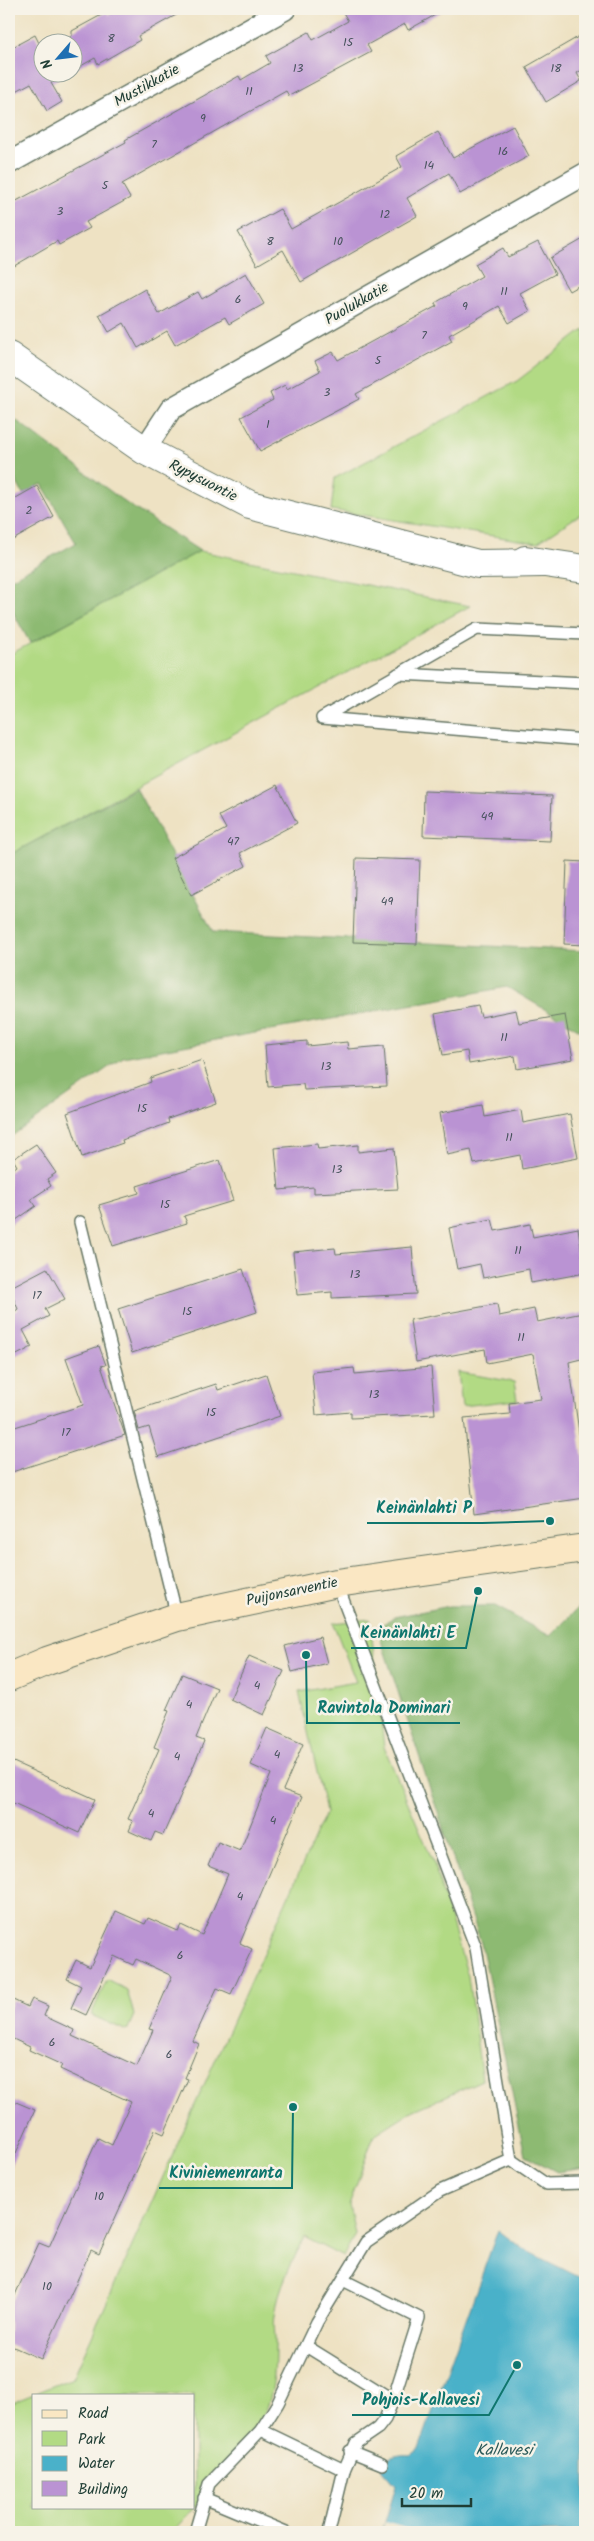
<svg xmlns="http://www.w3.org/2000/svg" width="594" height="2541" viewBox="0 0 594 2541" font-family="Kalam,sans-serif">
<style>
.green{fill:#b2da84;stroke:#688c5c;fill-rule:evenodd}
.forest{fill:#8dba72;stroke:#567c53}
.water{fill:#4ab1c9;stroke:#34777e}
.pier{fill:#eee2c3}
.building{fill:#ba93d3}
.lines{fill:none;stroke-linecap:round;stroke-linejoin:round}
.service-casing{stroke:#677766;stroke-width:14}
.minor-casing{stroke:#677766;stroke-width:24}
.tertiary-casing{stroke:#677766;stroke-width:30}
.secondary-casing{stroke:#677766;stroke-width:30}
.service{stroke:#fff;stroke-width:11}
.minor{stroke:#fff;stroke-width:21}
.tertiary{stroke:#fff;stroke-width:28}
.secondary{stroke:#fae7c3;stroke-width:28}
.labels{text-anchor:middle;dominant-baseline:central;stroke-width:5;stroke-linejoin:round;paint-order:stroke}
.number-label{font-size:12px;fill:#46525c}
.street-label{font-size:15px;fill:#1f3d34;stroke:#f7f3e8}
.water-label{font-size:16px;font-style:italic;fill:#2a5a59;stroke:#f7f3e8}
.leader{fill:none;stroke:#0f766e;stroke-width:2}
.callout-dot{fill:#0f766e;stroke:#f7f3e8;stroke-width:2}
.callout-label{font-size:16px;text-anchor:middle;font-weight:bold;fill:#0f766e;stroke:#f7f3e8;stroke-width:5;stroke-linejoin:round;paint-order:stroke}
</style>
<rect width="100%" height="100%" fill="#f7f3e8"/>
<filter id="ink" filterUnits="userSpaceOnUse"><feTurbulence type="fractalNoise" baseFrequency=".02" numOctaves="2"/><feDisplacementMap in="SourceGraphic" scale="10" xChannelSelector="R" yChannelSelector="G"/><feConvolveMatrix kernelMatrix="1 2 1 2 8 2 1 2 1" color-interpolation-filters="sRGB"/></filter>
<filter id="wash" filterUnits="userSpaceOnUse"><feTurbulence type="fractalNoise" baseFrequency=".0096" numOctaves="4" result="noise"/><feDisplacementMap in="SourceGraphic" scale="20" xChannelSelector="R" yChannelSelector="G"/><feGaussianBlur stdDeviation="1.12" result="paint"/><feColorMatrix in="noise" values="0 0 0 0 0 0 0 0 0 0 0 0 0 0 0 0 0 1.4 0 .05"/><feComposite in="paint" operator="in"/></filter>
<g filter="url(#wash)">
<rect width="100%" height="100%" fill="#eee2c3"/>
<!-- green -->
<g class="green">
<path d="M585,329v182l-48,32 -206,-33 4,-32 182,-97z"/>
<path d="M200,551l270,55 -461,249v-200z"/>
<path d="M458,1372l56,10 3,18 -55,6z"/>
<path d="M370,1619l14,128 49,114 35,115 14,104 -72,32 -36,23 -25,70 6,29 -12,23 -39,-20c-11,25 -26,50 -29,78 -2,11 1,23 0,34 0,18 -1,39 -7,56 -14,41 -67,95 -96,127h-163v-128l64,-26 253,-566 -27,-120 57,-10 -23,-59zM34,2395h160v112h-160z"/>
<path d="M107,1980l20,10 7,25 -7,16 -36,-16z"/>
</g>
<!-- forest -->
<g class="forest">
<path d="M9,415l117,88 74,48 -170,92 -21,-38v-25l67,-37 -34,-59 -19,10 -14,-26z"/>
<path d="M136,788l77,144 372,19v82l-78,-46 -384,70 -114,81v-283z"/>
<path d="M585,1601v567l-28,4 -32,-17 -44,-212 -104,-315 17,-11 56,-11h45l55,30z"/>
</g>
<!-- water -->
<path class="water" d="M498,2230l25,19 62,31v252h-203l14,-47 -13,-15 -1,-6c5,-8 19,-10 28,-9l9,-6z"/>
<!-- pier -->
<path class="pier" d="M385,2522l33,10h-36z"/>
<g id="blocks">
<!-- building -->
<g class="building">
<path d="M120,9h67l-49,27 2,4 -42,24 -3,-6 -23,13v-29h-11l11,-6v-5l35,-19 2,3z"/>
<path d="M341,9h105l-38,21 -3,-6 -38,21 4,7 -82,44 -3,-5 -164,93 8,14 -44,24 4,6 -31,17 -2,-4 -48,28v-64l117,-63 -1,-2 114,-64 2,4 29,-17 -4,-7 43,-24 4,8 35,-19z"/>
<path d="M585,33v35l-8,5 4,8 -35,21 -20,-35z"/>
<path d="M35,35l7,14v23h28l-19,11 11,19 -15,9 -16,-28 -22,12v-46z"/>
<path d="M513,126l16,30 -69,38 -11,-21 -42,25 10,18 -116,66 -18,-32 -26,15 -19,-33 42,-23 11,20 111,-62 -6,-11 42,-24 15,26z"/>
<path d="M585,238v44l-16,9 -19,-33z"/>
<path d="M538,242l17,32 -35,19 10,18 -21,12 -10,-17 -50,29 3,6 -96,53 3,5 -99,52 -19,-34 32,-17 -3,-7 15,-8 2,4 33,-18 -5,-10 18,-9 5,8 99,-54 -2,-3 47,-27 -7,-12 28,-16 5,9z"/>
<path d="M246,273l18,31 -35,20 -4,-7 -50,28 -8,-14 -29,17 -14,-25 -15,9 -10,-17 46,-26 14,25 39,-22 4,7z"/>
<path d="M37,486l17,31 -45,25v-40z"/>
<path d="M277,785l20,38 -57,30 6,13 -55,29 -19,-37 54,-29 -7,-13z"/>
<path d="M424,791l128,5 -2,45 -127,-5z"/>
<path d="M356,858l64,2 -3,84 -64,-2z"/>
<path d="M567,861l18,1v83l-21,-1z"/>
<path d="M478,1006l3,11 35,-7 3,13 46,-8 8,44 -56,10 -2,-13 -46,8 -2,-13 -24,4 -8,-41z"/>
<path d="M307,1041v5l40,-4 1,7 36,-3 3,40 -83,4 -1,-6 -35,3 -3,-42z"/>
<path d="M202,1060l14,42 -48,17 1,4 -47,17 1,3 -41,14 -15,-44 84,-31 -1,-4z"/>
<path d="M483,1105l2,12 36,-7 2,13 47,-9 8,44 -56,11 -2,-14 -46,9 -3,-14 -24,5 -7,-42z"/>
<path d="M36,1144l20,29 -9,6 4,7 -20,13 5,7 -27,19v-53l8,-6 -4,-7z"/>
<path d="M317,1144l1,5 40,-4v7l36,-4 4,41 -84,4v-6l-35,3 -4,-42z"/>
<path d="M220,1160l13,41 -49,15 3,7 -74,23 -14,-41 40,-12 -2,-7z"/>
<path d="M492,1219l3,12 35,-7 3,13 45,-9 7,45 -54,10 -2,-14 -46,9 -3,-14 -23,5 -8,-41z"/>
<path d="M412,1247l4,47 -84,4v-6l-35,3 -4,-43 42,-4 1,6z"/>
<path d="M47,1268l18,31 -20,10 4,7 -26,14 9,17 -23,12v-57l5,10 4,-3 -9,-21z"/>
<path d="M243,1269l14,43 -125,41 -14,-44z"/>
<path d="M497,1304l2,12 35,-7 3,13 46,-9 2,45 -16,4 16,112v24l-111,16 -10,-96 46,-4 -1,-11 32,-4 -8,-45 -46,9 -2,-14 -69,13 -6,-42z"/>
<path d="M99,1346l7,19 -5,1 24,69 -116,38v-44l74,-24 -17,-47z"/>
<path d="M431,1367l4,47 -84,4v-6l-35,3 -4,-43 42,-4 1,6z"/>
<path d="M266,1374l14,42 -122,41 -9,-30 -10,3 -5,-19 82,-27 2,6z"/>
<path d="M320,1637l7,26 -35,9 -7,-26z"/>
<path d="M249,1656l35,15 -20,44 -34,-16z"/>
<path d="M182,1674l35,14 -21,50 8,3 -16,38 -25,56 -8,-3 -4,9 -22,-10 4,-10 -5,-2 31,-70 -5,-2 15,-36 -3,-1z"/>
<path d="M267,1728l36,16 -20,46 19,7 -62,146 12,6 -21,45 -14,-6 -24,53 6,3 -14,34 3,1 -24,55 -9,-4 -56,124 -8,-4 -50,109 -32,-14v-37l30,-65 10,4 49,-109 14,7 19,-43 -71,-33 2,-4 -33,-15 1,-3 -21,-10v-27l4,-10 15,7 4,-8 16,7 -4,10 30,14 -2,6 65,30 16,-36 -4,-1 23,-53 -36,-17 -3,6 -19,-9 -28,59 -15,-7 10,-22 -14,-7 9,-19 14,7 26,-56 29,13 3,-6 30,13 3,-6 21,10 26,-61 -20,-8 10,-24 22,9 31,-77 -20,-9z"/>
<path d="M9,1760l86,39 -16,34 -70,-32z"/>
<path d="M9,2099l26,11 -26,59z"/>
</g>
</g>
</g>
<g filter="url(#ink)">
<use href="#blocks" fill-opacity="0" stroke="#677766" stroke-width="1"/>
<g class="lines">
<!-- service casing -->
<g class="service-casing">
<g id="service">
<path d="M585,634l-108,-5 -155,89 263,22"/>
<path d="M398,674l187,9"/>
<path d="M80,1222l97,395"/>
<path d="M511,2160l35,24 39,-1"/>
<path d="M343,2280l76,38 -26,82"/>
<path d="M306,2346l87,54 -8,19 -7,9 -22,15 -12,27"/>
<path d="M261,2430l83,40 -15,62"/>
<path d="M350,2451l32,13"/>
<path d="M204,2498l82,34"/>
<path d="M195,2532l14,-48 52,-54 17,-27 39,-81 49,-80 74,-51 71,-31 -35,-212 -139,-364"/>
</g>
</g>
<!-- minor casing -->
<g class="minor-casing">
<g id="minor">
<path d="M9,163l276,-154"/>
<path d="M144,450l27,-41 414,-235"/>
</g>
</g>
<!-- tertiary casing -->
<g class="tertiary-casing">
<g id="tertiary">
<path d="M9,356l135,94 106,55 228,59 64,-1"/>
<path d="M525,560l60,9"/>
</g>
</g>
<!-- secondary casing -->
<g class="secondary-casing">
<path id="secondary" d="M9,1677l38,-16 130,-44 160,-34 248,-35"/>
</g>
<!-- service -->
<use href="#service" class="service"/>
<!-- minor -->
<use href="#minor" class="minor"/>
<!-- tertiary -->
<use href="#tertiary" class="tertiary"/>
<!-- secondary -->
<use href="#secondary" class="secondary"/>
</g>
</g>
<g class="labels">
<!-- number labels -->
<g class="number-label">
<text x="111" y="38">8</text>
<text x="348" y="42">15</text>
<text x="298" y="68">13</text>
<text x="556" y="68">18</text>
<text x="249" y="91">11</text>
<text x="203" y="118">9</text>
<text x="154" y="144">7</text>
<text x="503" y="151">16</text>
<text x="429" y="165">14</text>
<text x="105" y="185">5</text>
<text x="60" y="211">3</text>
<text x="385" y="214">12</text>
<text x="270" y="241">8</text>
<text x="338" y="241">10</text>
<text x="504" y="291">11</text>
<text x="238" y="299">6</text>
<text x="465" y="306">9</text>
<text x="424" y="335">7</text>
<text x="378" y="360">5</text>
<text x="327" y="392">3</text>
<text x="268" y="424">1</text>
<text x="29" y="510">2</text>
<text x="487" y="816">49</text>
<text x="233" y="841">47</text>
<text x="387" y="901">49</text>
<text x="504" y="1037">11</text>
<text x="326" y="1066">13</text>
<text x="142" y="1108">15</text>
<text x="509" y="1137">11</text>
<text x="337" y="1169">13</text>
<text x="165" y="1204">15</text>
<text x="518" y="1250">11</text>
<text x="355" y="1274">13</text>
<text x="37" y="1295">17</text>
<text x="187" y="1311">15</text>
<text x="521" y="1337">11</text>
<text x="374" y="1394">13</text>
<text x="211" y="1412">15</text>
<text x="66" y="1432">17</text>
<text x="257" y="1685">4</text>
<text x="189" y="1704">4</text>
<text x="277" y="1754">4</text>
<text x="177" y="1756">4</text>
<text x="151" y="1813">4</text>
<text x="273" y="1820">4</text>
<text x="240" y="1896">4</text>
<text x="180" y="1955">6</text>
<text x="52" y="2042">6</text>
<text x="169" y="2054">6</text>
<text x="99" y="2196">10</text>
<text x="47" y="2286">10</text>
</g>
<!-- street labels -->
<g class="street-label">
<text transform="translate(147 86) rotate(-29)">Mustikkatie</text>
<text transform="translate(357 304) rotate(-30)">Puolukkatie</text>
<text transform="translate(203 481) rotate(27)">Rypysuontie</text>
<text transform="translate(292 1592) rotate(-12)">Puijonsarventie</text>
</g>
<!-- water labels -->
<g class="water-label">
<text x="504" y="2450">Kallavesi</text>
</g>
</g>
<!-- callouts -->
<path class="leader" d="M550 1521L482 1523H367M478 1591L466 1648H351M306 1655L307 1723H460M293 2107L292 2188H159M517 2365L489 2415H352"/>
<g class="callout-dot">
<circle cx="550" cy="1521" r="5"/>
<circle cx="478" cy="1591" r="5"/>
<circle cx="306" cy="1655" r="5"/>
<circle cx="293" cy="2107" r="5"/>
<circle cx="517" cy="2365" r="5"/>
</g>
<g class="callout-label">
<text x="424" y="1513">Keinänlahti P</text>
<text x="408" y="1638">Keinänlahti E</text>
<text x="384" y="1713">Ravintola Dominari</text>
<text x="226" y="2178">Kiviniemenranta</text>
<text x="421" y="2405">Pohjois-Kallavesi</text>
</g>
<!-- margin -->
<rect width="594" height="2541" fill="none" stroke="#f7f3e8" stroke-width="30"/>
<!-- legend -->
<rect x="32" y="2394" width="162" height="115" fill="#f7f3e8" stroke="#a1aaa0"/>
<rect x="42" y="2410" width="25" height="8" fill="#fae7c3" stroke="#a1aaa0"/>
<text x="78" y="2418" font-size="15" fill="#1f3d34">Road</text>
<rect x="42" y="2431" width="25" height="15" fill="#b2da84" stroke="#a1aaa0"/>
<text x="78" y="2444" font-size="15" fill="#1f3d34">Park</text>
<rect x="42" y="2456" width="25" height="15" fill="#4ab1c9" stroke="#a1aaa0"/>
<text x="78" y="2468" font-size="15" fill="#1f3d34">Water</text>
<rect x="42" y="2481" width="25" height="15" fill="#ba93d3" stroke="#a1aaa0"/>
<text x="78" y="2494" font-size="15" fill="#1f3d34">Building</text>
<!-- north arrow -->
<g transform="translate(58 58) rotate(242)"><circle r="24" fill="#f7f3e8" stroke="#a1aaa0"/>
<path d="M0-4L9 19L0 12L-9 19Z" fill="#1f6fb2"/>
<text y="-8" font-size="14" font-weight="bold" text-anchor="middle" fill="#1f3d34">N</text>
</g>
<!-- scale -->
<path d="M402 2498v8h69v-8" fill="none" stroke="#1f3d34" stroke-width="2.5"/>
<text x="409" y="2498" font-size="15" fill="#1f3d34" stroke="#f7f3e8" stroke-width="4" paint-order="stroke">20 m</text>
</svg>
